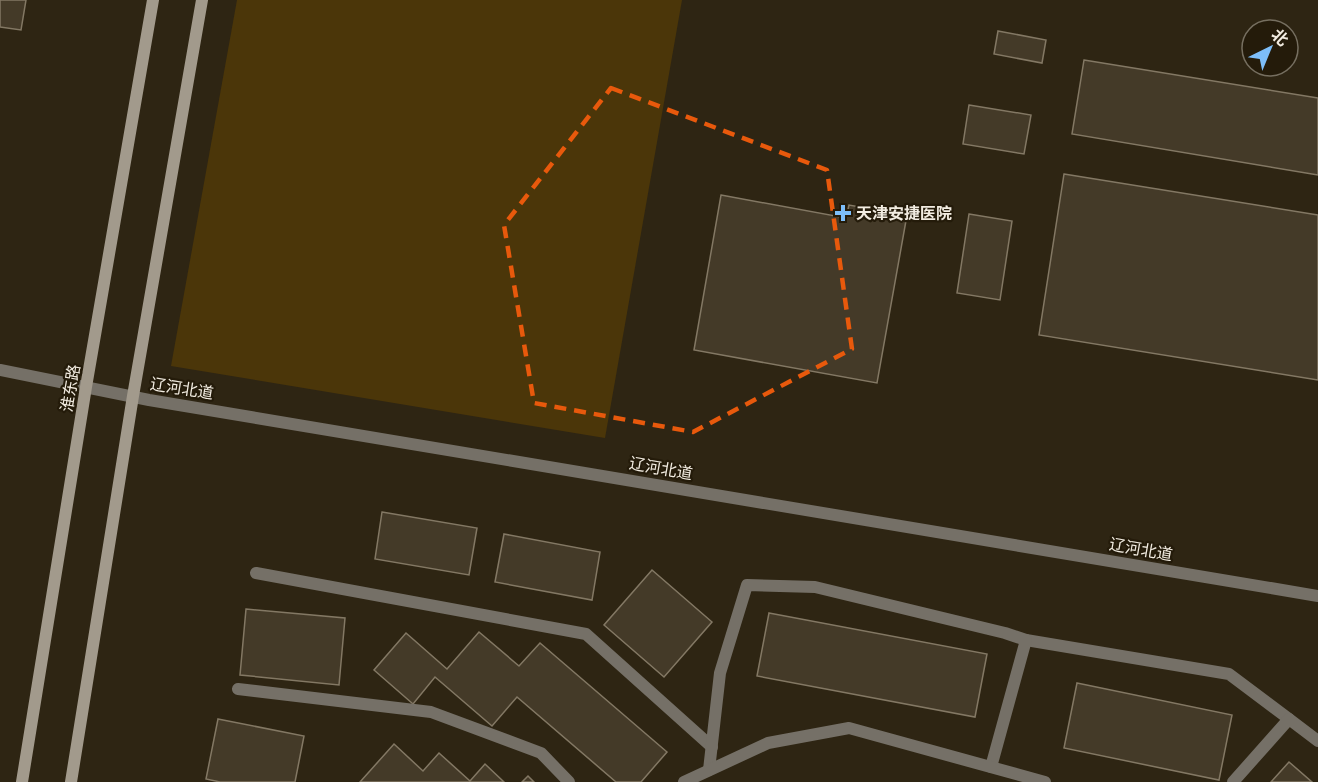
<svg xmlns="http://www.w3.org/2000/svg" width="1318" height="782" viewBox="0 0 1318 782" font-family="Inter,'Noto Sans SC',sans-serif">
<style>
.green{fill:#4b3609}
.building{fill:#443a28;stroke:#837864;stroke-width:1.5}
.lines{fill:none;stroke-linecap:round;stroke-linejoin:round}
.service{stroke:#757067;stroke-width:12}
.tertiary{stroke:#757067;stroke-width:12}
.secondary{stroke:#a29a8c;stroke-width:12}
.marked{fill:none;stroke:#e8590c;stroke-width:4.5;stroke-dasharray:12 8;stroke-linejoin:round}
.poi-dot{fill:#7dbef9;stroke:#241b0a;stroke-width:2}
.labels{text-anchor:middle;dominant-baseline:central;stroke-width:4.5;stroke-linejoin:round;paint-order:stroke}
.poi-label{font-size:16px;font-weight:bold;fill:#f2ece1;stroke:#241b0a;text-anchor:start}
.street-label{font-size:16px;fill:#f2ece1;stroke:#241b0a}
</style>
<rect width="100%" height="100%" fill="#2e2513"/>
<!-- green -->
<path class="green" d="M237,0h445l-77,438 -434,-72z"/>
<!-- building -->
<g class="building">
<path d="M0,0h26l-5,30 -21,-3z"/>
<path d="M998,31l48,9 -4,23 -48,-9z"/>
<path d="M1084,60l234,38v77l-246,-41z"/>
<path d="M969,105l62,10 -7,39 -61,-10z"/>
<path d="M1064,174l254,41v165l-279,-45z"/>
<path d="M721,195l125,23 3,-13 58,10 -30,168 -183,-33z"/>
<path d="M969,214l43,7 -12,79 -43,-7z"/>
<path d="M382,512l95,16 -8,47 -94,-16z"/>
<path d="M504,534l96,18 -8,48 -97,-18z"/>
<path d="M652,570l60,52 -48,55 -60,-52z"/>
<path d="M246,609l99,9 -6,67 -99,-10z"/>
<path d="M769,613l218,41 -12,63 -218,-41z"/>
<path d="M479,632l40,34 21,-23 127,109 -26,30h-25l-99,-85 -25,29 -57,-49 -22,27 -39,-34 32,-37 41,36z"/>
<path d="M1077,683l155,32 -13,65 -155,-32z"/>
<path d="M218,719l86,17 -9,46h-75l-14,-3z"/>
<path d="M394,744l29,27 16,-18 31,28 15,-17 19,18h-144z"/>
<path d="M1289,762l23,20h-41z"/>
<path d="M528,776l6,6h-12z"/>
</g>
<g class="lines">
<!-- service -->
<g class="service">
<path d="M256,573l330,61 126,113"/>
<path d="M1026,640l203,34 60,45"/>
<path d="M238,689l193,23 110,41 28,29"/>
<path d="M709,770l11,-97 27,-88 68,2 190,46 21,7 -35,127"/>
<path d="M684,782l84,-39 81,-15 196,54"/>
<path d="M1233,782l56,-63 29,22"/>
</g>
<!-- tertiary -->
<path class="tertiary" d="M0,370l149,30 1169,196"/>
<!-- secondary -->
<g class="secondary">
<path d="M22,782l64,-395 67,-387"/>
<path d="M71,782l62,-386 69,-396"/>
</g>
</g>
<!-- marked area -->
<path class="marked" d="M611,88l216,82 25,179 -159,83 -159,-29 -30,-178z"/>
<!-- markers -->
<path class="poi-dot" d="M840 204h6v6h6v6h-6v6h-6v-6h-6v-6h6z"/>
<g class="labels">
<!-- poi labels -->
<g class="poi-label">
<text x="856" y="213">天津安捷医院</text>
</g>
<!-- street labels -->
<g class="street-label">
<text transform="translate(70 388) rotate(-80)">淮东路</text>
<text transform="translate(182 388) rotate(9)">辽河北道</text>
<text transform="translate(661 468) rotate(10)">辽河北道</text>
<text transform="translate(1141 549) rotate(10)">辽河北道</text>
</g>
</g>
<!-- north arrow -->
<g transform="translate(1270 48) rotate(43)"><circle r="28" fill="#241b0a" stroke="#766f60" stroke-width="1.5"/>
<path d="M0-4.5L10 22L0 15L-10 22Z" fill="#7dbef9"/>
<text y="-9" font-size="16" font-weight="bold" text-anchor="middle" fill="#f2ece1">北</text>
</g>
</svg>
